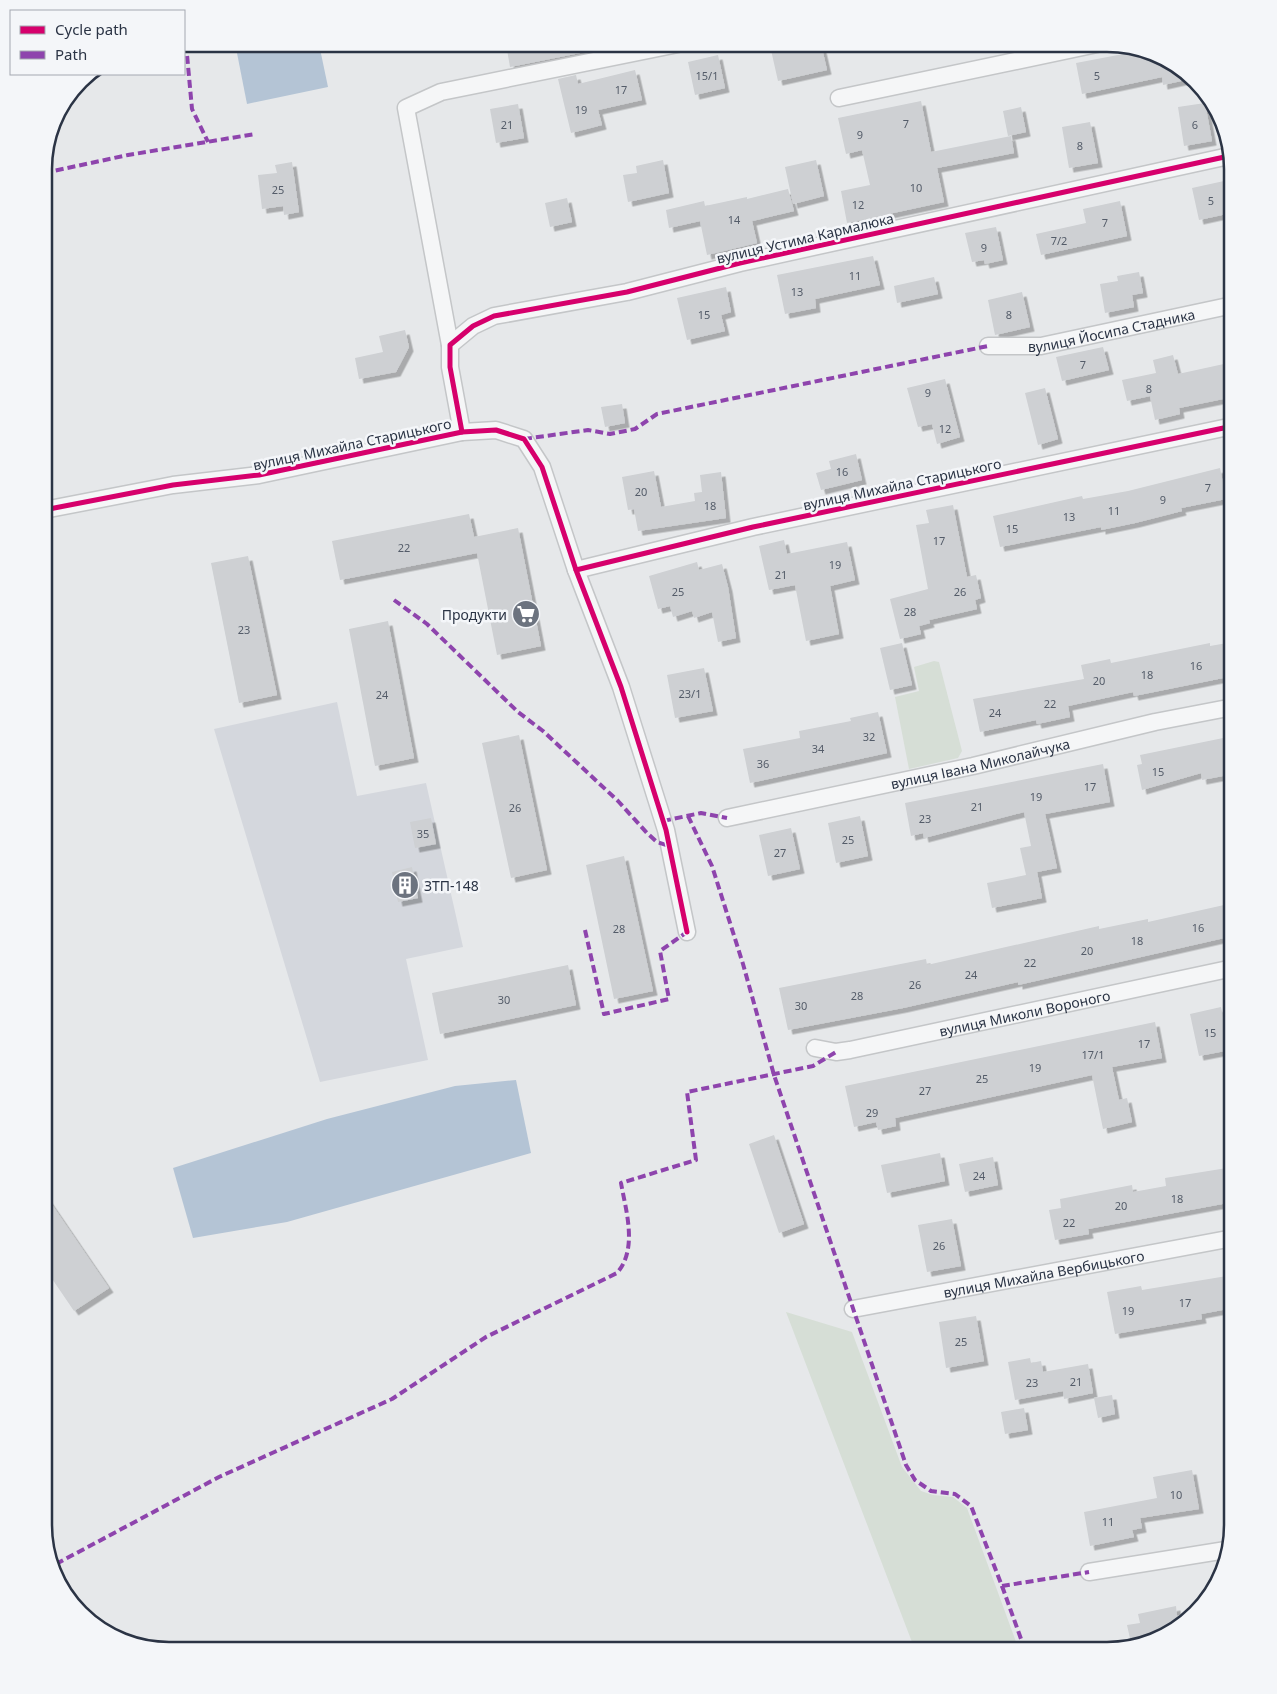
<svg xmlns="http://www.w3.org/2000/svg" width="1277" height="1694" viewBox="0 0 1277 1694" font-family="'Noto Sans',sans-serif">
<style>
.built{fill:#d4d7dd}
.green{fill:#d6ded6}
.water{fill:#b4c4d5}
.building{fill:#ced0d3;filter:url(#shadow)}
.lines{fill:none;stroke-linecap:round;stroke-linejoin:round}
.street-casing{stroke:#c4c6c8;stroke-width:19}
.street{stroke:#f5f6f7;stroke-width:16}
.quiet{stroke:#8e44ad;stroke-width:4;stroke-dasharray:8 4;stroke-linecap:butt}
.cycleway-casing{stroke:#f4f6f9;stroke-width:8}
.cycleway{stroke:#d6006c;stroke-width:5}
.labels{text-anchor:middle;dominant-baseline:central;stroke-width:5;stroke-linejoin:round;paint-order:stroke}
.number-label{font-size:11px;fill:#545c69}
.street-label{font-size:14px;fill:#2b3445;stroke:#f4f6f9}
.poi-label{font-size:14px;fill:#2b3445;stroke:#f4f6f9;text-anchor:end}
.rim{fill:none;stroke:#2b3445;stroke-width:2.5}
</style>
<defs>
<filter id="shadow"><feDropShadow dx="4.5" dy="4.5" stdDeviation="0" flood-color="#0004"/></filter>
</defs>
<rect width="100%" height="100%" fill="#e6e8ea"/>
<!-- built -->
<path class="built" d="M337,702l20,94 69,-13 37,164 -57,12 22,101 -108,22 -106,-353z"/>
<!-- green -->
<g class="green">
<path d="M934,661l5,1 23,89 -4,7 -49,11 -14,-72 24,-6 -5,-24z"/>
<path d="M786,1312l66,20 50,135 19,24 12,4 20,2 14,11 52,142h-104z"/>
</g>
<!-- water -->
<g class="water">
<path d="M257,44h62l9,43 -81,17 -11,-56z"/>
<path d="M516,1080l15,73 -244,69 -94,16 -20,-70 154,-49 128,-33z"/>
</g>
<!-- building -->
<g class="building">
<path d="M506,44h78l1,8 -75,15z"/>
<path d="M798,44h23l6,26 -49,11 -7,-31z"/>
<path d="M1139,51l31,9 20,19 -27,6 -1,-8 -80,17 -6,-31z"/>
<path d="M718,55l7,33 -30,7 -7,-33z"/>
<path d="M635,70l7,30 -44,10 4,15 -31,8 -13,-54 18,-4 2,9z"/>
<path d="M921,101l10,51 80,-16 3,17 -77,15 7,34 -97,21 -6,-32 29,-6 -8,-35 -16,4 -8,-36z"/>
<path d="M1205,103l7,38 -28,5 -6,-39z"/>
<path d="M518,104l6,34 -28,5 -6,-34z"/>
<path d="M1021,107l5,25 -18,4 -5,-25z"/>
<path d="M1090,122l8,41 -29,5 -7,-41z"/>
<path d="M663,160l6,33 -41,9 -5,-27 14,-2 -1,-7z"/>
<path d="M816,160l8,36 -31,8 -8,-37z"/>
<path d="M292,162l7,50 -15,3 -1,-9 -21,3 -4,-34 19,-2 -2,-8z"/>
<path d="M1224,181l7,32 -32,7 -7,-32z"/>
<path d="M788,189l6,22 -42,10 5,22 -50,12 -7,-34 -31,7 -3,-18 38,-9 1,5 42,-9v2z"/>
<path d="M567,198l5,24 -22,5 -5,-24z"/>
<path d="M1120,201l7,35 -86,19 -5,-21 50,-11 -3,-14z"/>
<path d="M996,227l7,33 -18,4 -1,-4 -12,2 -7,-29z"/>
<path d="M873,256l7,29 -65,14 1,9 -31,6 -8,-39z"/>
<path d="M1139,272l4,21 -11,2 2,12 -29,6 -5,-29 18,-3 -1,-5z"/>
<path d="M934,277l4,17 -41,9 -3,-17z"/>
<path d="M726,287l5,25 -10,3 4,16 -38,9 -10,-42z"/>
<path d="M1022,292l8,35 -35,8 -7,-35z"/>
<path d="M405,330l4,17 -13,25 -37,7 -4,-21 28,-6 -4,-16z"/>
<path d="M1103,347l6,23 -47,11 -6,-24z"/>
<path d="M1173,355l5,19 55,-12v35l-54,11 1,6 -25,6 -5,-24 -23,5 -5,-21 34,-7 -3,-13z"/>
<path d="M945,379l15,58 -23,7 -5,-20 -14,3 -11,-39z"/>
<path d="M1045,388l13,51 -20,6 -13,-52z"/>
<path d="M622,404l3,19 -20,4 -4,-20z"/>
<path d="M856,454l6,26 -41,10 -5,-17 15,-4 -2,-8z"/>
<path d="M1220,468l6,31 -45,9 1,3 -47,12 -34,7v-3l-101,20 -7,-31 89,-20 1,3 45,-8z"/>
<path d="M654,471l7,36 34,-6 -1,-8 8,-1 -2,-17 21,-3 5,46 -88,13 -4,-22 -6,1 -6,-33z"/>
<path d="M953,505l14,72 9,-2 5,23 -6,2 2,9 -48,11 1,3 -11,3 2,8 -21,5 -10,-40 38,-10 -12,-64 13,-2 -3,-13z"/>
<path d="M469,514l5,23 44,-9 23,118 -44,9 -20,-102 -137,27 -8,-39z"/>
<path d="M784,540l3,14 60,-12 8,38 -25,6 9,48 -33,7 -11,-56 -26,5 -10,-44z"/>
<path d="M248,556l29,139 -38,8 -28,-140z"/>
<path d="M697,562l2,8 23,-6 6,23 8,51 -18,4 -6,-30 -18,6 -2,-7 -19,6 -3,-11 -12,3 -9,-33z"/>
<path d="M388,621l26,137 -39,8 -26,-137z"/>
<path d="M1233,642v34l-99,20 -1,-4 -65,14 2,11 -33,7 -1,-4 -56,12 -7,-33 111,-20 -3,-14 29,-6 1,4 99,-20v3z"/>
<path d="M902,643l10,42 -22,5 -10,-42z"/>
<path d="M704,668l9,43 -38,7 -8,-43z"/>
<path d="M878,712l9,41 -137,30 -7,-34 57,-11 -1,-7 52,-10 -1,-3z"/>
<path d="M519,735l28,135 -36,8 -29,-135z"/>
<path d="M1233,736v38l-31,6 -1,-7 -59,17 -5,-25 5,-1 -2,-9z"/>
<path d="M1103,764l7,38 -65,12 12,54 -20,4 5,26 -50,10 -5,-25 39,-8 -6,-27 11,-2 -7,-34 -100,26 -1,-5 -12,3 -6,-33z"/>
<path d="M860,816l8,40 -32,7 -8,-40z"/>
<path d="M431,818l5,26 -21,4 -5,-26z"/>
<path d="M791,828l9,41 -32,7 -9,-41z"/>
<path d="M624,856l29,135 -39,8 -28,-134z"/>
<path d="M412,867l6,31 -20,4 -6,-30z"/>
<path d="M1233,903v33l-215,49v-3l-115,26 -115,22 -9,-42 147,-29 1,6 172,-39v3l49,-10v3z"/>
<path d="M568,965l8,40 -136,29 -8,-41z"/>
<path d="M1221,1007l9,43 -31,6 -9,-42z"/>
<path d="M1155,1022l7,36 -50,9 7,33 8,-2 5,24 -29,7 -11,-54 -197,43 1,8 -18,4 -2,-8 -22,5 -9,-41z"/>
<path d="M774,1135l30,89 -25,9 -30,-89z"/>
<path d="M940,1153l5,28 -58,12 -6,-28z"/>
<path d="M993,1157l5,28 -33,7 -6,-28z"/>
<path d="M1233,1167v35l-145,27 1,5 -34,6 -6,-30 12,-2 -1,-9 72,-14 1,7 33,-6 -1,-8z"/>
<path d="M44,1193l65,95 -35,23 -30,-44z"/>
<path d="M952,1219l9,47 -34,6 -9,-47z"/>
<path d="M1233,1275v33l-32,6 1,5 -87,15 -8,-42 34,-6 1,4z"/>
<path d="M976,1316l8,45 -38,7 -7,-46z"/>
<path d="M1030,1358l1,5 10,-2 2,11 45,-8 5,29 -29,6 -1,-8 -48,9 -7,-38z"/>
<path d="M1112,1395l3,19 -17,4 -4,-20z"/>
<path d="M1024,1408l4,22 -23,4 -4,-22z"/>
<path d="M1192,1470l7,39 -59,9 2,10 -10,2 2,7 -44,9 -6,-34 73,-14 -4,-21z"/>
<path d="M1176,1606l1,10 10,-2 1,3 -11,12 -46,14 -4,-18 13,-2 -2,-9z"/>
</g>
<g class="lines">
<!-- street casing -->
<g class="street-casing">
<g id="street">
<path d="M839,98l258,-54"/>
<path d="M450,345l-44,-237 35,-16 237,-48"/>
<path id="s1" d="M988,346h53l192,-41"/>
<path d="M462,432l-12,-65v-22l23,-19 21,-10 133,-24 113,-29 489,-107"/>
<path d="M44,510l129,-25 86,-10 203,-43 34,-2 28,9 18,28 34,103 45,117 45,143 21,102"/>
<path d="M576,570l177,-43 480,-101"/>
<path id="s2" d="M727,818l246,-52 182,-44 78,-15"/>
<path id="s3" d="M815,1048l21,4 14,-2 383,-82"/>
<path id="s4" d="M853,1309l380,-71"/>
<path d="M1089,1572l137,-22"/>
</g>
</g>
<!-- street -->
<use href="#street" class="street"/>
<!-- quiet -->
<g class="quiet">
<path d="M186,44l6,65 16,33"/>
<path d="M44,173l84,-18 127,-21"/>
<path d="M524,439l64,-9 22,4 25,-5 22,-15 331,-68"/>
<path d="M394,600l33,24 91,88 25,19 75,70 29,32 10,9 12,4"/>
<path d="M688,816l24,50 31,98 31,111 132,390 9,15 16,11 24,3 16,12 31,80 87,-14"/>
<path d="M663,821l38,-8 26,5"/>
<path d="M585,930l19,84 65,-15 -9,-48 27,-19"/>
<path d="M56,1564l163,-87 173,-78 94,-62 131,-64c21,-24 9,-62 4,-90l75,-23 -9,-68 126,-26 23,-14"/>
<path d="M1002,1586l23,64"/>
</g>
<!-- cycleway casing -->
<g class="cycleway-casing">
<g id="cycleway">
<path d="M462,432l-12,-65v-22l23,-19 21,-10 133,-24 113,-29 489,-107"/>
<path d="M44,510l129,-25 86,-10 203,-43 34,-2 28,9 18,28 34,103 45,117 45,143 21,102"/>
<path d="M576,570l177,-43 480,-101"/>
</g>
</g>
<!-- cycleway -->
<use href="#cycleway" class="cycleway"/>
</g>
<!-- icons -->
<defs>
<g id="supermarket-disc" transform="scale(1.4375)"><circle r="9.5" fill="#6c737f" stroke="#f4f6f9"/><path d="M-6-5.5h2.5l.6 2H6L4.5 2H-2.5L-4.4-4H-6ZM-1.5 3.2a1.3 1.3 0 1 0 .1 0ZM3 3.2a1.3 1.3 0 1 0 .1 0Z" fill="#fff"/></g>
<g id="building-disc" transform="scale(1.4375)"><circle r="9.5" fill="#6c737f" stroke="#f4f6f9"/><path d="M-4-6H4V6H1V3H-1V6H-4ZM-2.5-4.3h1.7v1.8h-1.7ZM.8-4.3h1.7v1.8H.8ZM-2.5-1h1.7V.8h-1.7ZM.8-1h1.7V.8H.8Z" fill="#fff"/></g>
</defs>
<g fill-rule="evenodd">
<use href="#supermarket-disc" x="526" y="614"/>
<use href="#building-disc" x="405" y="885"/>
</g>
<g class="labels">
<!-- number labels -->
<g class="number-label">
<text x="707" y="75">15/1</text>
<text x="1097" y="75">5</text>
<text x="621" y="89">17</text>
<text x="581" y="109">19</text>
<text x="906" y="123">7</text>
<text x="507" y="124">21</text>
<text x="1195" y="124">6</text>
<text x="860" y="134">9</text>
<text x="1080" y="145">8</text>
<text x="916" y="187">10</text>
<text x="278" y="189">25</text>
<text x="1211" y="200">5</text>
<text x="858" y="204">12</text>
<text x="734" y="219">14</text>
<text x="1105" y="222">7</text>
<text x="1059" y="240">7/2</text>
<text x="984" y="247">9</text>
<text x="855" y="275">11</text>
<text x="797" y="291">13</text>
<text x="704" y="314">15</text>
<text x="1009" y="314">8</text>
<text x="1083" y="364">7</text>
<text x="1149" y="388">8</text>
<text x="928" y="392">9</text>
<text x="945" y="428">12</text>
<text x="842" y="471">16</text>
<text x="1208" y="487">7</text>
<text x="641" y="491">20</text>
<text x="1163" y="499">9</text>
<text x="710" y="505">18</text>
<text x="1114" y="510">11</text>
<text x="1069" y="516">13</text>
<text x="1012" y="528">15</text>
<text x="939" y="540">17</text>
<text x="404" y="547">22</text>
<text x="835" y="564">19</text>
<text x="781" y="574">21</text>
<text x="678" y="591">25</text>
<text x="960" y="591">26</text>
<text x="910" y="611">28</text>
<text x="244" y="629">23</text>
<text x="1196" y="665">16</text>
<text x="1147" y="674">18</text>
<text x="1099" y="680">20</text>
<text x="690" y="693">23/1</text>
<text x="382" y="694">24</text>
<text x="1050" y="703">22</text>
<text x="995" y="712">24</text>
<text x="869" y="736">32</text>
<text x="818" y="748">34</text>
<text x="763" y="763">36</text>
<text x="1158" y="771">15</text>
<text x="1090" y="786">17</text>
<text x="1036" y="796">19</text>
<text x="977" y="806">21</text>
<text x="515" y="807">26</text>
<text x="925" y="818">23</text>
<text x="423" y="833">35</text>
<text x="848" y="839">25</text>
<text x="780" y="852">27</text>
<text x="1198" y="927">16</text>
<text x="619" y="928">28</text>
<text x="1137" y="940">18</text>
<text x="1087" y="950">20</text>
<text x="1030" y="962">22</text>
<text x="971" y="974">24</text>
<text x="915" y="984">26</text>
<text x="857" y="995">28</text>
<text x="504" y="999">30</text>
<text x="801" y="1005">30</text>
<text x="1210" y="1032">15</text>
<text x="1144" y="1043">17</text>
<text x="1093" y="1054">17/1</text>
<text x="1035" y="1067">19</text>
<text x="982" y="1078">25</text>
<text x="925" y="1090">27</text>
<text x="872" y="1112">29</text>
<text x="979" y="1175">24</text>
<text x="1177" y="1198">18</text>
<text x="1121" y="1205">20</text>
<text x="1069" y="1222">22</text>
<text x="939" y="1245">26</text>
<text x="1185" y="1302">17</text>
<text x="1128" y="1310">19</text>
<text x="961" y="1341">25</text>
<text x="1076" y="1381">21</text>
<text x="1032" y="1382">23</text>
<text x="1176" y="1494">10</text>
<text x="1108" y="1521">11</text>
</g>
<!-- street labels -->
<g class="street-label">
<text transform="translate(805 238) rotate(-13)">вулиця Устима Кармалюка</text>
<text stroke="none"><textPath href="#s1" startOffset="125">вулиця Йосипа Стадника</textPath></text>
<text transform="translate(352 444) rotate(-12)">вулиця Михайла Старицького</text>
<text transform="translate(902 484) rotate(-12)">вулиця Михайла Старицького</text>
<text stroke="none"><textPath href="#s2" startOffset="259">вулиця Івана Миколайчука</textPath></text>
<text stroke="none"><textPath href="#s3" startOffset="214">вулиця Миколи Вороного</textPath></text>
<text stroke="none"><textPath href="#s4" startOffset="194">вулиця Михайла Вербицького</textPath></text>
</g>
<!-- poi labels -->
<g class="poi-label">
<text x="507" y="614">Продукти</text>
<text x="424" y="885" text-anchor="start">ЗТП-148</text>
</g>
</g>
<!-- crop -->
<path d="M0 0H1277V1694H0ZM169 52H1107A117 117 0 0 1 1224 169V1525A117 117 0 0 1 1107 1642H169A117 117 0 0 1 52 1525V169A117 117 0 0 1 169 52Z" fill="#f4f6f9" fill-rule="evenodd"/>
<path class="rim" d="M169 52H1107A117 117 0 0 1 1224 169V1525A117 117 0 0 1 1107 1642H169A117 117 0 0 1 52 1525V169A117 117 0 0 1 169 52Z"/>
<!-- legend -->
<rect x="10" y="10" width="175" height="65" fill="#f4f6f9" stroke="#a4a8b1"/>
<rect x="20" y="26" width="25" height="8" fill="#d6006c" stroke="#a4a8b1"/>
<text x="55" y="35" font-size="15" fill="#2b3445">Cycle path</text>
<rect x="20" y="51" width="25" height="8" fill="#8e44ad" stroke="#a4a8b1"/>
<text x="55" y="60" font-size="15" fill="#2b3445">Path</text>
</svg>
